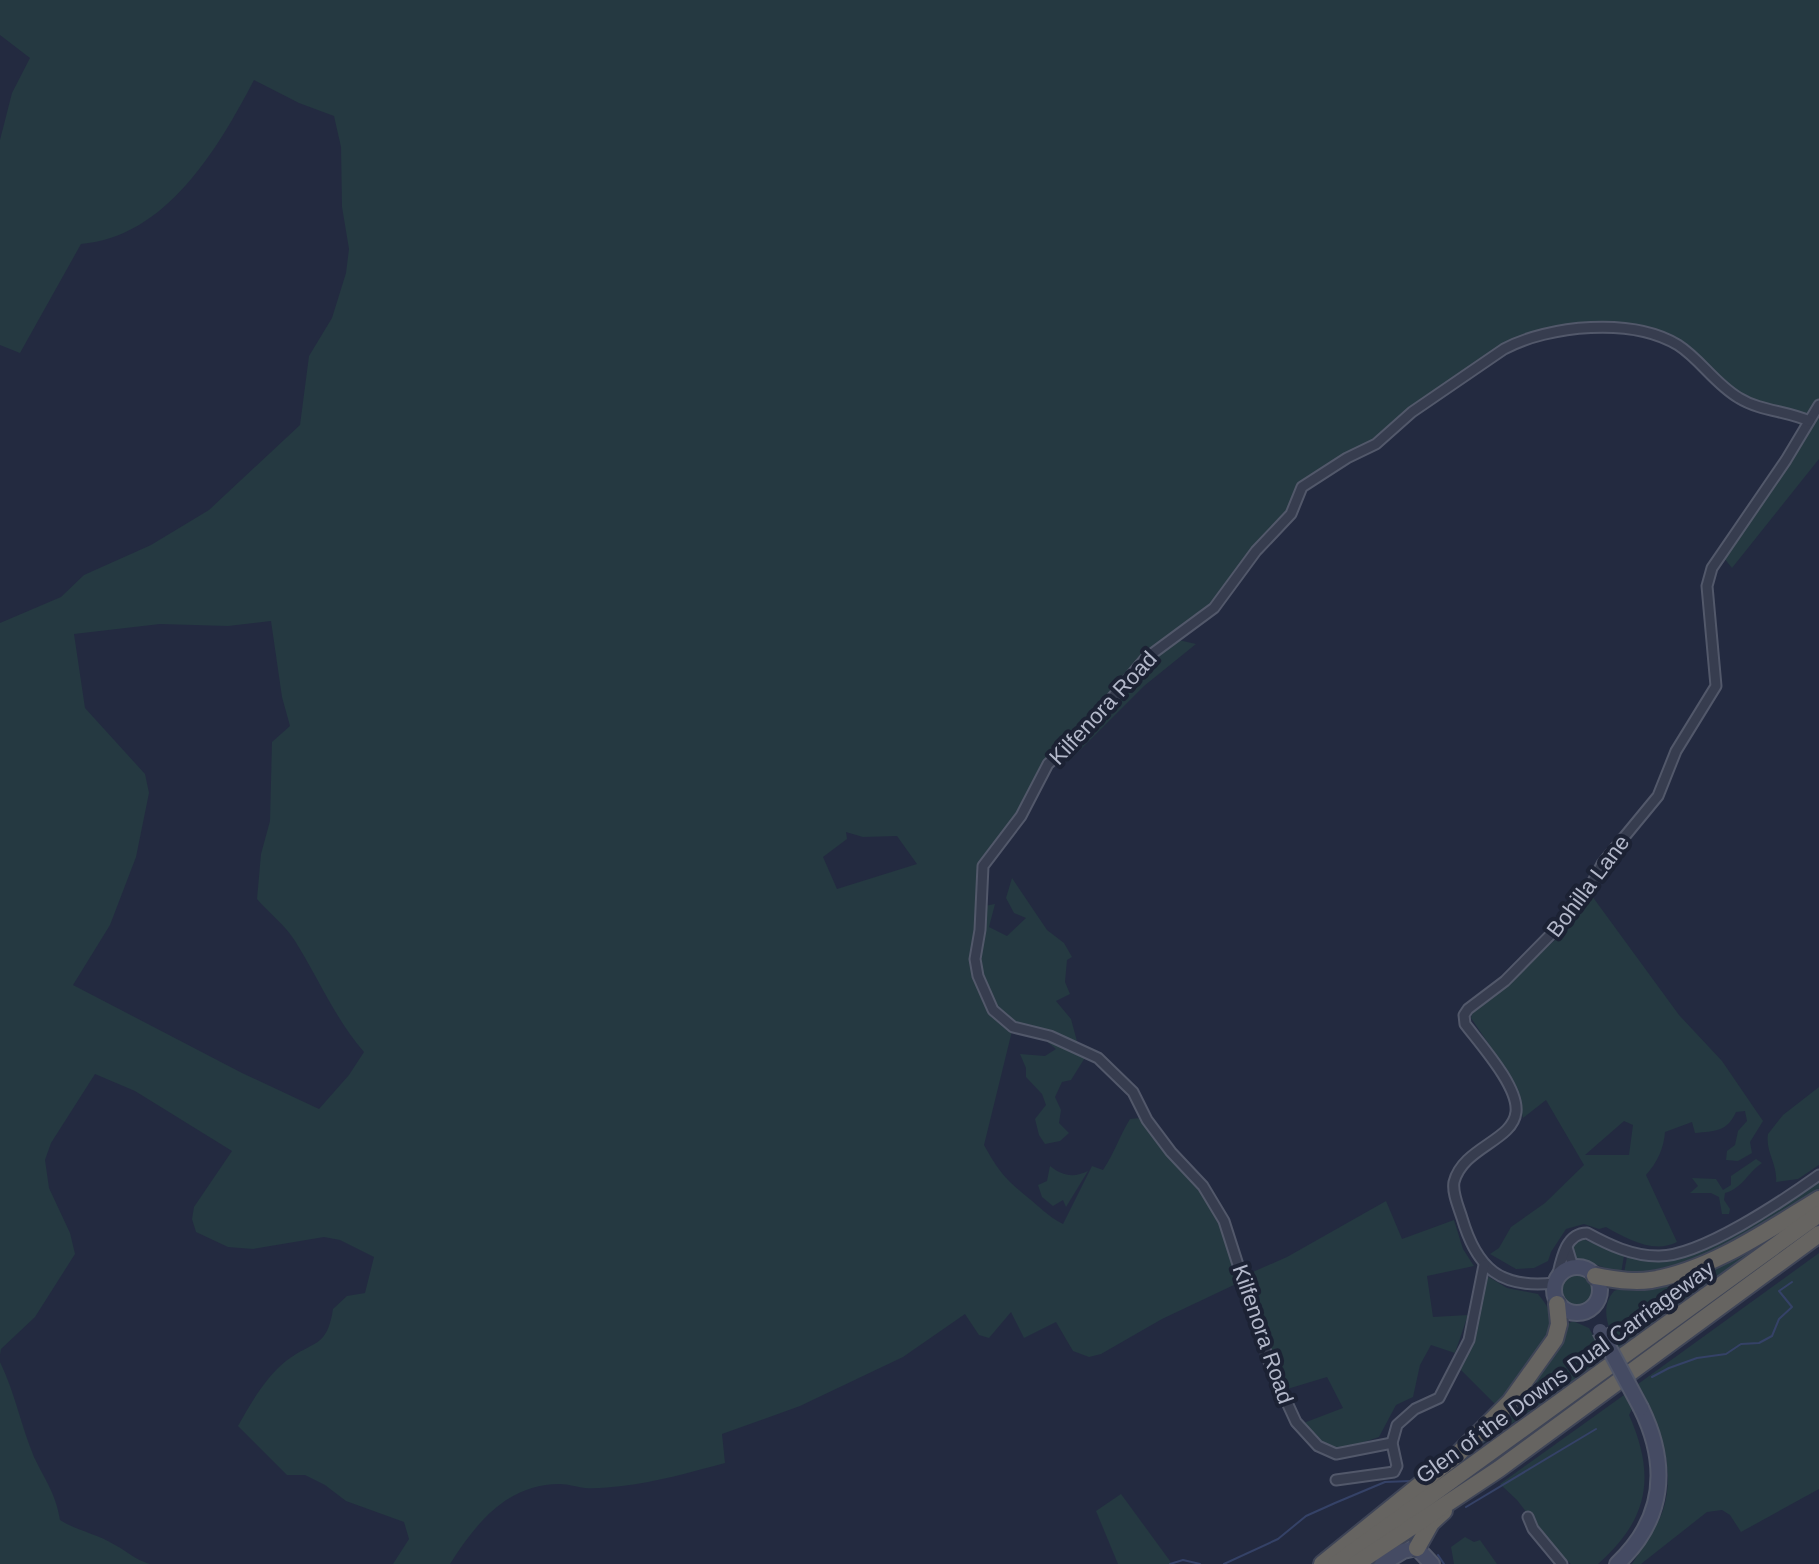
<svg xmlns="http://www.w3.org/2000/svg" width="1819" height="1564" viewBox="0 0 1819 1564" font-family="Helvetica,sans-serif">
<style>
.green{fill:#253941;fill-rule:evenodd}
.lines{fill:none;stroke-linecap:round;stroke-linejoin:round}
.stream{stroke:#354267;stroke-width:2}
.minor-casing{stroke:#52586a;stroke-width:13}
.secondary-casing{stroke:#52586a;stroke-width:18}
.trunk-casing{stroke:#3f4557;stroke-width:20}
.minor{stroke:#373d4f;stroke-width:9}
.secondary{stroke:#454b63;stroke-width:14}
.trunk{stroke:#666461;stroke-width:16}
.secondary-bridge-casing{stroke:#52586a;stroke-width:18;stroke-linecap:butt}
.secondary-bridge{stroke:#454b63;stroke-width:14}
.labels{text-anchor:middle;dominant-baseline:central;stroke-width:8;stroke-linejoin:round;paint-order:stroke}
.street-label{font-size:22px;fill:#b3b8ca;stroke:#1c2234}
</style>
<rect width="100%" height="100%" fill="#232a40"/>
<!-- green -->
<g class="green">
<path d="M0,0h1819v459l-87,109 -8,-10 76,-128 -2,-11 -45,-14 -77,-61 -65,-17 -91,14 -126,88 -88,54 -12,26 -69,88 -51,42 22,5 -52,42 -75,75 -21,3 -21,40 -44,62 -8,93 8,32 30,36 -29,118c14,25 20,33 42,51 14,11 20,19 37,28l29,-58 11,4c11,-16 17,-35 27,-51l10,-1c10,8 17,19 25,28 27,32 78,94 71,138l-74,35 -61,35 -12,3 -16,-6 -17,-29 -32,16 -13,-26 -22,26 -10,-3 -14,-21 -62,43 -103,49 -78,28 3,29c-34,9 -68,19 -103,23 -12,1 -25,3 -37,2 -8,-1 -17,-4 -25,-4 -53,0 -84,39 -110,80h-57l16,-25 -5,-17 -58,-21 -21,-16 -20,-10h-18l-49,-49c13,-23 27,-48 48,-65 27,-21 41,-12 47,-52l14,-13 18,-3 9,-36 -34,-17 -16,-3 -71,12 -25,-2 -32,-15 -4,-13 2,-12 38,-56 -97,-60 -40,-17 -44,69 -6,17 4,28 21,45 5,21 -40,63 -34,32 -1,6v-732l61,-26 23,-22 67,-30 58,-35 91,-85 9,-69 23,-38 14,-45 3,-24 -7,-42 -1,-60 -7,-31 -35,-13 -45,-23c-36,69 -88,157 -173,164l-61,109 -20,-8v-205l12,-47 18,-35 -30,-23zM271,621l11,76 8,29 -18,16 -2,79 -9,33 -4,45c12,14 29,27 38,42 24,38 39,76 69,111l-15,23 -30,34 -77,-36 -169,-88 37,-60 26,-68 13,-64 -4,-19 -60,-66 -11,-74 86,-10 68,2zM846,832l17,5 34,-1 20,28 -80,25 -14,-32 24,-18z"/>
<path d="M1012,878l35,52 17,13 8,14 -5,3 -2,22 5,12 -14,7 15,18 7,26c-19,-6 -44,-9 -61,-19 -47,-28 -39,-75 -33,-120l11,-2 -6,23 18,9 19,-18 -12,-5 -8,-15z"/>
<path d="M1592,896l87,119 43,46 41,60 -13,21 2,11 -14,8 -12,-1 1,-9 8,-6 3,-14 9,-10 -2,-10 -9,1c-9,20 -21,19 -41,21l-3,-11 -27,10c-1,16 -8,31 -19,43l31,67c-23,12 -50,-3 -71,-15l-7,2 -15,-5 -18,5 -15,23 -3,9 -14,7 -18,1 -26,-15 9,-6 12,-21 34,-24 39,-38 -38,-65 -23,18 -12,-41 -40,-59 1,-5 82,-72zM1624,1121l9,4 -4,30h-44z"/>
<path d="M1044,1039l42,17 -15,24 -9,2 -7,15 6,13 -2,13 10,10 -9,8 -15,3 -6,-9 -4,-16 11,-14 -4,-11 -16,-17v-9l-6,-14 25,2 11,-7z"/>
<path d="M1819,1087v78l-21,14 -22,3c2,-17 -11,-31 -8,-48l15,-19z"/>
<path d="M1756,1159l6,4c-15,10 -19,25 -37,30l-1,7 6,9 -1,5h-7l-3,-17 -8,-4h-21l8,-7 -6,-8 24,1 7,11 8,-5v-9z"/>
<path d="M1050,1166c12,10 24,12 38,5l-22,36 -3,-7 -10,6 -11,-9 -4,-12 9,-4z"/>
<path d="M1819,1180v9c-56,35 -128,83 -195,84l3,-16 26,4 21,-3z"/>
<path d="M1386,1201l16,38 52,-19 9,29 11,17 -47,10 6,41 35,-2 -13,38 -24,-8 -11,20 -7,32 -17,8 -17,32 -42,14 -12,-3 -24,-24 42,-16 -16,-31 -43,13 -23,-63 -15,-52 41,-18z"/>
<path d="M1793,1223l-174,127c-9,-19 -21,-40 -5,-59z"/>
<path d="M1583,1239l41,17 -3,17 -45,-15 -3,-9 1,-5z"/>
<path d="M1819,1253v236l-78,43 -11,-17 -8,-5 -15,2 -66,52h-9c11,-18 24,-34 31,-54 14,-43 -5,-89 -25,-126z"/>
<circle cx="1577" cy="1290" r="16"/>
<path d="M1489,1277l18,11 31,6c6,7 14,18 13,28 -2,18 -41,67 -56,82l-36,-36 15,-27 12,-63z"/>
<path d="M1573,1321l16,7 17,30 -151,105 111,-138z"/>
<path d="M0,1362c15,31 21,64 34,95 11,23 22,37 26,63 17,11 38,14 55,25 15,8 17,13 35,19h-150z"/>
<path d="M1624,1395l8,14 -3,6c27,61 20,104 -31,149h-27l-15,-13 -39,-51 -17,-16z"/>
<path d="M1121,1494l49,67 1,3h-53l-22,-53z"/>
<path d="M1465,1537l9,5 6,-2 17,24h-43l-3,-17z"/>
</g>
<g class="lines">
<!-- stream -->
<g class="stream">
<path d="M1652,1377l17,-9 28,-10 29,-4 15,-10 18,-1 13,-7 7,-17 13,-12 -13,-16 13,-9"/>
<path d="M1466,1507l130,-78"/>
<path d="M1438,1555l6,9"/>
<path d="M1170,1564l13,-4 17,4"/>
<path d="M1224,1564l54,-25 28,-23 29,-13 50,-21 26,-1"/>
</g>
<!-- minor casing -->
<g class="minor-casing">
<g id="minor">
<path d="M1567,1247l6,20"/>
<path d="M1557,1278c4,-17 8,-45 30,-45 22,12 45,23 71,23 42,1 126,-56 161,-81"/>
<path d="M1554,1283c-53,6 -77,-14 -92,-65 -3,-10 -10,-25 -8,-36 9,-35 59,-41 62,-70 3,-25 -36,-68 -51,-88l-1,-9 4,-6 37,-28 65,-66 18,-24 14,-27 56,-68 18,-45 40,-65 -9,-100 5,-18 74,-108 33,-55"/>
<path d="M1392,1443l-56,11 -18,-8 -22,-24 -25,-54 -47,-147 -21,-35 -32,-34 -24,-32 -14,-28 -35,-34 -48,-22 -37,-9 -20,-17 -15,-34 -3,-17 5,-29 3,-64 38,-50 27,-52 31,-27 66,-78 69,-51 42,-57 35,-37 11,-27 45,-29 29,-14 36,-32 92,-63c45,-24 128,-32 174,-4 22,14 37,39 61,53 21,13 48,13 70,23"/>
<path d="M1336,1480l58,-8 3,-6 -5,-23 5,-18 18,-16 24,-11 30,-58 15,-75"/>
<path d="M1528,1517l5,12 29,35"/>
</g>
</g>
<!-- secondary casing -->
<g class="secondary-casing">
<g id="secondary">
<circle cx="1577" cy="1290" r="23"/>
<path d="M1382,1564l21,-13 14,-3 15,16"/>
<path d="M1617,1564c48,-45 52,-99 24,-156"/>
</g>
</g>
<!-- trunk casing -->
<g class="trunk-casing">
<g id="trunk">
<path d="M1595,1276c19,3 37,7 56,4 60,-10 117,-50 168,-81"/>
<path d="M1417,1548l14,-25 13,-12"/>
<path d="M1322,1564l137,-111 51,-51 45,-63 4,-15 -2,-20"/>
<path d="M1336,1564l483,-350"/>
<path d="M1356,1564l143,-95 320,-235"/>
</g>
</g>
<!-- minor -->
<use href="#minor" class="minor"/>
<!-- secondary -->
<use href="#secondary" class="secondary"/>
<!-- trunk -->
<use href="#trunk" class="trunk"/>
<!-- secondary-bridge casing -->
<g class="secondary-bridge-casing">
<path id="secondary-bridge" d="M1600,1331l41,77"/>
</g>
<!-- secondary-bridge -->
<use href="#secondary-bridge" class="secondary-bridge"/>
</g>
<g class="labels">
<!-- street labels -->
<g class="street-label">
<text transform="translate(1103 708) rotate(-47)">Kilfenora Road</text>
<text transform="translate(1588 886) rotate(-53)">Bohilla Lane</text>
<text transform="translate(1263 1334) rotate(71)">Kilfenora Road</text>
<text transform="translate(1565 1372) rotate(-36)">Glen of the Downs Dual Carriageway</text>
</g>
</g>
</svg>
